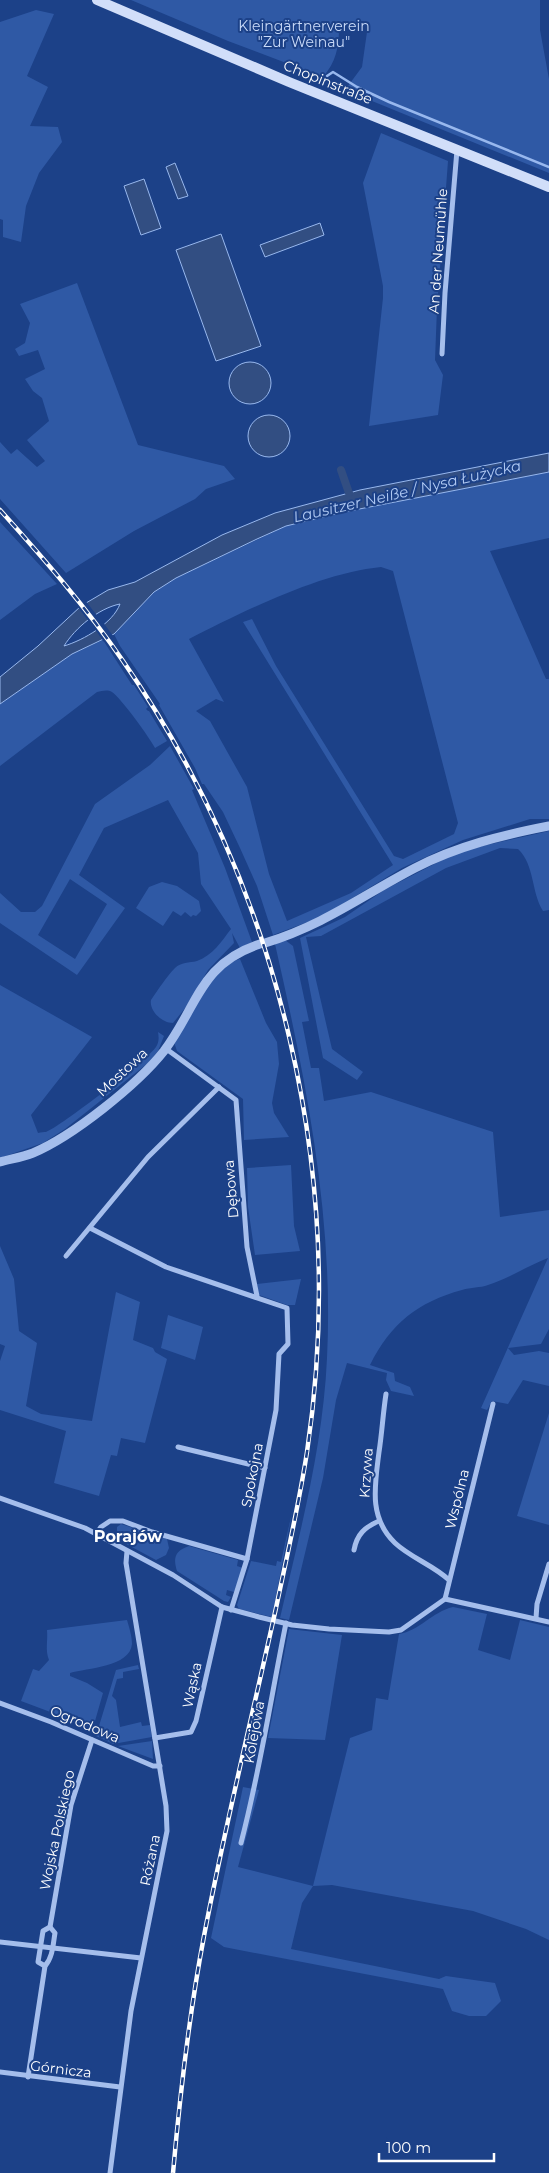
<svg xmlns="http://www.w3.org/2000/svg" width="549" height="2173" viewBox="0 0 549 2173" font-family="Montserrat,sans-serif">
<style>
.green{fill:#2f59a5;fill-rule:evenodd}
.water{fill:#324e82;stroke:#98b8ee;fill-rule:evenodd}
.pier{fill:#1c4188}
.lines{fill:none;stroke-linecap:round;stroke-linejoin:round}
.stream{stroke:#98b8ee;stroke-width:2.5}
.canal{stroke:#324e82;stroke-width:8}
.minor{stroke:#a5beec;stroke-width:5}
.tertiary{stroke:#a5beec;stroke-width:9}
.secondary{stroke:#d1def9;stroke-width:10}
.rail-casing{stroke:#fff;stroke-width:4.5}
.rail{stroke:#1c4188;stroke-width:2.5;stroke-dasharray:8;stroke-linecap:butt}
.labels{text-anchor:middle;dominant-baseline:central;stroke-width:4;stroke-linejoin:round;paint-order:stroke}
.park-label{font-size:14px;fill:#cadbf9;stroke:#1c4188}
.street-label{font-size:14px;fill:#fff;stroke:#1c4188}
.water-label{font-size:15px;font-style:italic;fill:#b0c9f3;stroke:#1c4188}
.quarter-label{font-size:16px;font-weight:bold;fill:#fff;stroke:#1c4188}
</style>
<rect width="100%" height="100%" fill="#1c4188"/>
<!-- green -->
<g class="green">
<path d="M131,0h409v30l9,49v94l-204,-83 17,-23 6,-42 -29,3c0,19 -3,34 -16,49l-95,-36z"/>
<path d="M36,10l18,4 -27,62 21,11 -18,39 28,1 4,15 -23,31 -13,33 -5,36 -18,-5v-17l-3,-1v-197z"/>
<path d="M381,133l67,28 -11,147 -2,52 8,15 -5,40 -69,11 14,-128v-12l-20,-103z"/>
<path d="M77,283l61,162 86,21 11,13 -29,10 -11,10 -61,32 -68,42 -66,-74v-57l11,12 6,-5 20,18 8,-6 -18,-21 22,-19 -7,-23 -9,-7 -8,-12 20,-10 -7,-19 -19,6 -4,-7 10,-6 5,-20 -10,-19z"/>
<path d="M549,472v66l-59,13 56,128h3v140h-19l-67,21 -61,28 -81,49 -48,18 -16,-49 -17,-38 -17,-36 -19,-28h-2l-7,-16 -36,-63 1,-1 -40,-58 -6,-12 40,-42 22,-14 110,-52 58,-14zM381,567l12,4 65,252 -4,11 -51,25 -9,-3 -118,-190 -24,-47 -9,3 150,243 -42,28 -64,28 -18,-47 -22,-87 -37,-66 -14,-10 20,-12 8,3 -35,-63c55,-28 131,-66 192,-72z"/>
<path d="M0,522l57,62 -22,10 -35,26z"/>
<path d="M103,640l29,45h2l14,22 -2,2 2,2h1l18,30 -12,7c-5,-10 -34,-50 -43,-56 -5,-3 -10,-1 -15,0l-97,74v-62l72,-50z"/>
<path d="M170,746l24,43 -2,1 33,78 27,74 -12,6 -8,-15 2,10 -26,27 -22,37 -13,16c-11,0 -24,-12 -22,-23 7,-10 15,-23 24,-32 6,-6 14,-5 22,-7 16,-6 24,-19 34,-32l-30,-45 -3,-31 -30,-53 -64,28 -25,47 46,33 -48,67 -77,-52v-30l21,19h14l7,-6 53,-102 55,-39zM70,879l37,25 -32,55 -37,-24z"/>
<path d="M549,831v79l-6,1c-12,-19 -8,-46 -25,-62l-18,-1 -54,20 -125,68 -15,1 26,112 31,23 -6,8 -34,-22 -23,-120 45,-21 39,-27 62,-32 27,-10z"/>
<path d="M162,882l15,4 22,15 2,10 -5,5 -3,-1 -2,2 -6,-5 -4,4 -8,-5 -10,15 -27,-18 13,-21z"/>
<path d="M285,940l8,6 16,75 -7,1 9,46h8l5,33 47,-9 122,40 7,85 49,-7v119l-8,15 -33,4 6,7 25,-4 10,2v33l-26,-6 -15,24 -16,-3 -5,9 -6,-2 67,-150c-21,8 -38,20 -60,27 -8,3 -17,2 -26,5 -44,12 -71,33 -92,75l24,8 1,8 15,6 4,9 -23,-5 -5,-11 1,-7 -40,-10 -11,37 -13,78 -34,142 -9,-2c20,-86 43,-171 47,-260 7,-140 -21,-278 -52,-414z"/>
<path d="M240,959l26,64 11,19 2,22 -7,39 2,10 15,24 -45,3 -1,-41 -66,-48 -3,-9c14,-22 39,-78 66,-83z"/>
<path d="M0,985l92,52 -61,78 7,18c3,-1 6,-1 8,-1 14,-5 102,-73 110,-85 3,-5 3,-9 2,-15l6,4 -6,15 -10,12 -83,66 -22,14 -43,15z"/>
<path d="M291,1165l3,61 6,25 -45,4 -7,-48 -1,-39z"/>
<path d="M0,1246l14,33 5,52 18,12 -11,63 15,8 51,7 24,-129 24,10 -7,38 20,8 2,4 12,7 -22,84 -24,-5 -4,18 -6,-1 -12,41 -45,-13 12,-52 -66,-21v-49l5,-15 -5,-2z"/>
<path d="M301,1279l-6,26h-8l-28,-10 -2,-11z"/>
<path d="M168,1315l35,12 -8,33 -34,-12z"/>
<path d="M549,1413v112l-32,-9z"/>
<path d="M293,1508l-21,109 -33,-8 -2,-4 14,-44 25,5 1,-5 4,1z"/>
<path d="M121,1524l46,15 2,9 -3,7 -10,5 -39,-21v-12z"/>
<path d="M189,1546l49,14 -1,6 6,2 -9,24 -7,-2 -1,5 5,2 -3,5 -4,-1 -47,-30c-4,-14 -2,-20 12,-25z"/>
<path d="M453,1607l34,7 -9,36 32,10 10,-40 29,7v313l-23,-11 -53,-18 -141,-26 -19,1 -11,17 -11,46 148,30 7,-3 49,7 6,18 -15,15h-17l-17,-5 -9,-22 -219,-42 -13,-9 32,-151 16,3 -21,77 75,19 37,-148 22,-8 4,-32 12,2 11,-66c20,-3 33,-22 54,-27z"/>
<path d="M127,1620c2,7 5,16 5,24 -2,23 -45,24 -62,29v3l17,7 16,10 -10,35 -72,-27 12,-32 6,2 10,-11c-4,-10 -1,-19 -2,-30z"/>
<path d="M289,1629l53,6 -17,105 -57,-2z"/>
<path d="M138,1665l1,4 -16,3v6l-6,1 -5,17 4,4 4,27 21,-5 1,4 8,-1 2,12 -39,7 -17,-8 20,-66z"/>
<path d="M152,1741l1,18 -35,-13z"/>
</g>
<!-- water -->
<g class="water">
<path d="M175,163l13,33 -10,3 -12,-32z"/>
<path d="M144,179l17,49 -20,7 -17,-49z"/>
<path d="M320,223l4,12 -59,22 -5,-12z"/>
<path d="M221,234l40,112 -45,15 -40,-111z"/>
<circle cx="250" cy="383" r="21"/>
<circle cx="269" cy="436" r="21"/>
<path d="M549,453v19l-205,40 -58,14 -29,13 -81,39 -22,14 -40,42 -42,20 -72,50v-27l38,-31 43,-40 27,-16 27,-8 87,-47 53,-22 85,-23zM120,604c-7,19 -36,36 -56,42 11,-18 35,-38 56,-42z"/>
</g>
<!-- pier -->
<g class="pier">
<path d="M85,600l13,17 -8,6 -13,-17z"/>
<path d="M102,621l12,16 -10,5 -10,-14z"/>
</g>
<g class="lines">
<!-- stream -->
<path class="stream" d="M327,76l6,-4 24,15 32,15 160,65"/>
<!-- canal -->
<path class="canal" d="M341,470l8,23"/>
<!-- minor -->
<g class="minor">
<path d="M442,354l3,-61 12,-143"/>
<path d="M165,1048l71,52 11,147 10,49"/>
<path d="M90,1228l76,39 121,41 1,36 -9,10 -3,56 -29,149 -16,51"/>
<path d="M66,1256l82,-99 71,-70"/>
<path d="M386,1394c-3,19 -4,39 -7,58 -4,33 -11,65 16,91 16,15 38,22 54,37"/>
<path d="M178,1447l87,21"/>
<path d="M0,1498l85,30 88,47 49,32 37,10 33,8 37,4 60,3 12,-2 44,-31 104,23"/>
<path d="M97,1533l4,-6 9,-6h13l29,11 95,27"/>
<path d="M354,1550c3,-16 11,-23 25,-29"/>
<path d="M445,1599l48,-195"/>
<path d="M536,1618l1,-14 12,-40"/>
<path d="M0,1703l51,19 102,44h7"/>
<path d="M155,1738l36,-6 5,-11 26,-114"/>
<path d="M241,1843c19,-72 30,-146 45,-220"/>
<path d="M0,1942l141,16"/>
<path d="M45,1966l-7,-4 5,-31 7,-4"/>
<path d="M0,2072l120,15"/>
<path d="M28,2077l17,-111c8,-9 8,-22 10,-33l-5,-6 21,-122 21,-65"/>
<path d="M110,2173l21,-162 36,-180 -1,-25 -40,-243 1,-12"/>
</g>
<!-- tertiary -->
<g class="tertiary">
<path d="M265,943c59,-18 98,-48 150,-75 42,-22 88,-33 134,-42"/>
<path d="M0,1162c11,-3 23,-5 33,-9 40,-17 104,-68 131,-102 34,-45 35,-87 96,-107"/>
</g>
<!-- secondary -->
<path class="secondary" d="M97,0l192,82 260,105"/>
<!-- rail casing -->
<g class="rail-casing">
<path id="rail" d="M0,510c44,49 86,97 123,151 158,228 225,516 184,791 -8,52 -20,104 -31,156 -24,109 -51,218 -72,328 -15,79 -24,158 -31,237"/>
</g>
<!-- rail -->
<use href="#rail" class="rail"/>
</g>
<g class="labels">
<!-- park labels -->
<g class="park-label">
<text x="304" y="26">Kleingärtnerverein<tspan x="304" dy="16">"Zur Weinau"</tspan></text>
</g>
<!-- street labels -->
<g class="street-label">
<text transform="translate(328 82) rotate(22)">Chopinstraße</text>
<text transform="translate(438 251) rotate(-86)">An der Neumühle</text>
<text transform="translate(122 1072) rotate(-43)">Mostowa</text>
<text transform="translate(231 1189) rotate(-95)">Dębowa</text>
<text transform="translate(366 1473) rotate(-86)">Krzywa</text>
<text transform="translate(252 1475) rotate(-79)">Spokojna</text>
<text transform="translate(457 1499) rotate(-76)">Wspólna</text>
<text transform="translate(192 1685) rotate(-78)">Wąska</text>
<text transform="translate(85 1724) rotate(23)">Ogrodowa</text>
<text transform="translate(254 1732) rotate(-80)">Kolejowa</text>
<text transform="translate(57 1830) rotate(-78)">Wojska Polskiego</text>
<text transform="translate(150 1860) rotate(-78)">Różana</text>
<text transform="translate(61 2069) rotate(7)">Górnicza</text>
</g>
<!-- water labels -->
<g class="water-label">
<text transform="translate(407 491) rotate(-13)">Lausitzer Neiße / Nysa Łużycka</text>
</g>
<!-- quarter labels -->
<g class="quarter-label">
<text x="128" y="1536">Porajów</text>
</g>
</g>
<!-- scale -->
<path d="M379 2153v8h115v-8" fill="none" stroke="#ffffff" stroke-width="2.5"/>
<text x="386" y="2153" font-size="15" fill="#ffffff" stroke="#1c4188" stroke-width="4" paint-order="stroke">100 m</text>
</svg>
